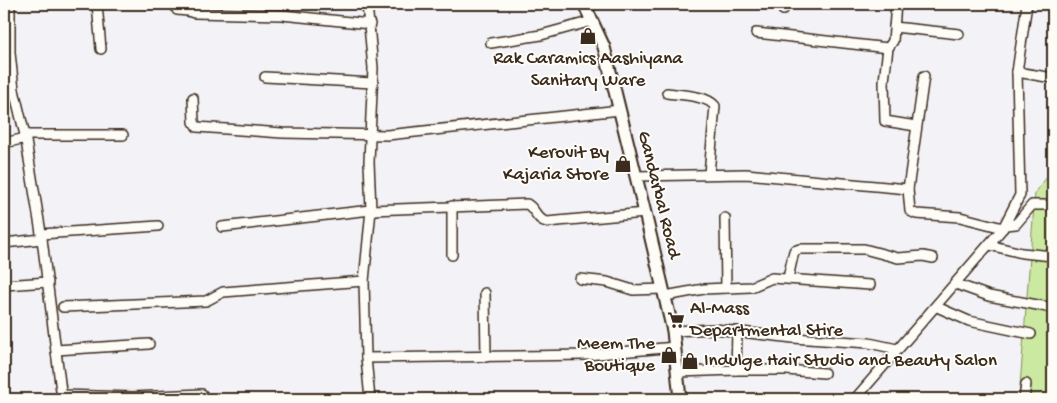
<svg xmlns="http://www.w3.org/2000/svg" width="1057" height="403" viewBox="0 0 1057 403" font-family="'Gochi Hand',sans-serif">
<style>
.green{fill:#cbe9a0;stroke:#838a5f}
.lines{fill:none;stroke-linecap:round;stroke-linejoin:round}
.minor-casing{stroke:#3b2a1e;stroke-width:12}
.major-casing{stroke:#3b2a1e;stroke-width:15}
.minor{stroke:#fdfcf7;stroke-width:9}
.major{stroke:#fdfcf7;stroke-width:11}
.labels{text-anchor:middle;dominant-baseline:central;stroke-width:4;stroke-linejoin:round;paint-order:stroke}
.poi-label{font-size:19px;fill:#3b2a1e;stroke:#fdfcf7;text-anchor:end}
.street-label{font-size:19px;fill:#3b2a1e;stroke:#fdfcf7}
</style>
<rect width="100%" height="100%" fill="#f3f3f7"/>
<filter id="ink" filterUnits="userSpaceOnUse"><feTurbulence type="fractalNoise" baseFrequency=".02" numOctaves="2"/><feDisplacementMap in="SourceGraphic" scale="10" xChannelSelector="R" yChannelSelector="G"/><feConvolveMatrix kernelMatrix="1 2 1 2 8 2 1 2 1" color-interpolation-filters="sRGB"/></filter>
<g filter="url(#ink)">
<!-- green -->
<path class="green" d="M1053,169v230h-34l16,-206z"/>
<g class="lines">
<!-- minor casing -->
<g class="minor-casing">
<g id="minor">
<path d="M10,4v49l4,37 11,45 17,104 20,160"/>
<path d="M97,4l4,45"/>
<path d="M367,4l6,64 -4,94 2,48 -7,71 2,77 4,41"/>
<path d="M177,10l11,1 6,2 88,2 88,9"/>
<path d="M783,10l1,-6"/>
<path d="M894,27l65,7"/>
<path d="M756,33l132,15 5,-7 3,-37"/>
<path d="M491,43l50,-8 51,-14"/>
<path d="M888,48l-4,33 1,40 31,5"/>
<path d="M1017,72l36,6"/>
<path d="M924,76l-16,113 2,22 6,3 44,3 43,11"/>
<path d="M265,77l108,6"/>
<path d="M4,91l10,-1"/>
<path d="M667,93c13,2 40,2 48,13l-6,68"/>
<path d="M193,98l1,24 3,5 85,6 105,2 233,-25"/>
<path d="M25,135h98"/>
<path d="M4,143l22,-5"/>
<path d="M636,176l110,-2 162,15"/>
<path d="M452,206v49"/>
<path d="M725,218l1,70"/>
<path d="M1005,225l11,-1 16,-19h21"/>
<path d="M222,227l149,-17 156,-6c9,5 9,16 20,18l98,-9"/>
<path d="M41,234l117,-8"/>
<path d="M4,243l38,-4"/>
<path d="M989,245l33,8 31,3"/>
<path d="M788,278l6,-27 6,-2h64l34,9 25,-2 10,2"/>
<path d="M580,279l27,3 26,8 30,-1"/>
<path d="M956,284l33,12 64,12"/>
<path d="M4,285l44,-3"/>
<path d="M485,293l1,64"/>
<path d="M665,296l39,-7 47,-2 21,-9 98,7"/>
<path d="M63,307l143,-6 17,-9 141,-11"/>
<path d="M937,307l32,14 62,13"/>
<path d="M673,331l42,-2 78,9 76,5 28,6"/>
<path d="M56,350l93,-6"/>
<path d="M366,358l221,-3 88,-8"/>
<path d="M736,370h50l38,3"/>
<path d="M678,372l58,-2 1,-39"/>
<path d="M61,395l72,2 69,-3"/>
<path d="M855,399l148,-171 17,-33 -3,-123 10,-68"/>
<path d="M1024,399l2,-15"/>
</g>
</g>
<!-- major casing -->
<g class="major-casing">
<path id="major" d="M584,4l20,43 41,166 28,118 7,68"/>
</g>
<!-- minor -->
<use href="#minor" class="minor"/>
<!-- major -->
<use href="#major" class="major"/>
</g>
</g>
<!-- icons -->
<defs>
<g id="shop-bare" transform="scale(1.35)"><path d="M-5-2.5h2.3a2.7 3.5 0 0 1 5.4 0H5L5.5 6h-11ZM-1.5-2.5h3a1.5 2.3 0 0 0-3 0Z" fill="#3b2a1e" stroke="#fdfcf7" stroke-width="2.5" paint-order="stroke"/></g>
<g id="supermarket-bare" transform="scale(1.35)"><path d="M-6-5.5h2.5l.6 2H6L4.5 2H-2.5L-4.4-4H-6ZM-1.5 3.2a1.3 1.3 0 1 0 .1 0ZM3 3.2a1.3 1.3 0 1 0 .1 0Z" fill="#3b2a1e" stroke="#fdfcf7" stroke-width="2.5" paint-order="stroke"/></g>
</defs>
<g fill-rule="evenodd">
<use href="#shop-bare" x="588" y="36"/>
<use href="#shop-bare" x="623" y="164"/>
<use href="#supermarket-bare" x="676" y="320"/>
<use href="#shop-bare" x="669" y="355"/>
<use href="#shop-bare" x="690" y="361"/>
</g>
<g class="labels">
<!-- poi labels -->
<g class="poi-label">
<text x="588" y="59" text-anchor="middle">Rak Caramics Aashiyana<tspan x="588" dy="22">Sanitary Ware</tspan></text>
<text x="609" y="153">Kerovit By<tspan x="609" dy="22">Kajaria Store</tspan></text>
<text x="690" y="309" text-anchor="start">Al-Mass<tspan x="690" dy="22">Departmental Stire</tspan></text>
<text x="655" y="344">Meem The<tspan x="655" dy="22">Boutique</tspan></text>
<text x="704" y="361" text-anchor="start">Indulge Hair Studio and Beauty Salon</text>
</g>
<!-- street labels -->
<g class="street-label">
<text transform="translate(658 195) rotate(76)">Gandarbal Road</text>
</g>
</g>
<!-- margin -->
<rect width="1057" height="403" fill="none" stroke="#fdfcf7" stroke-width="20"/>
<rect x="10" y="10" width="1037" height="383" fill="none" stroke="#3b2a1e" stroke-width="2" filter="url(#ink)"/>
</svg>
